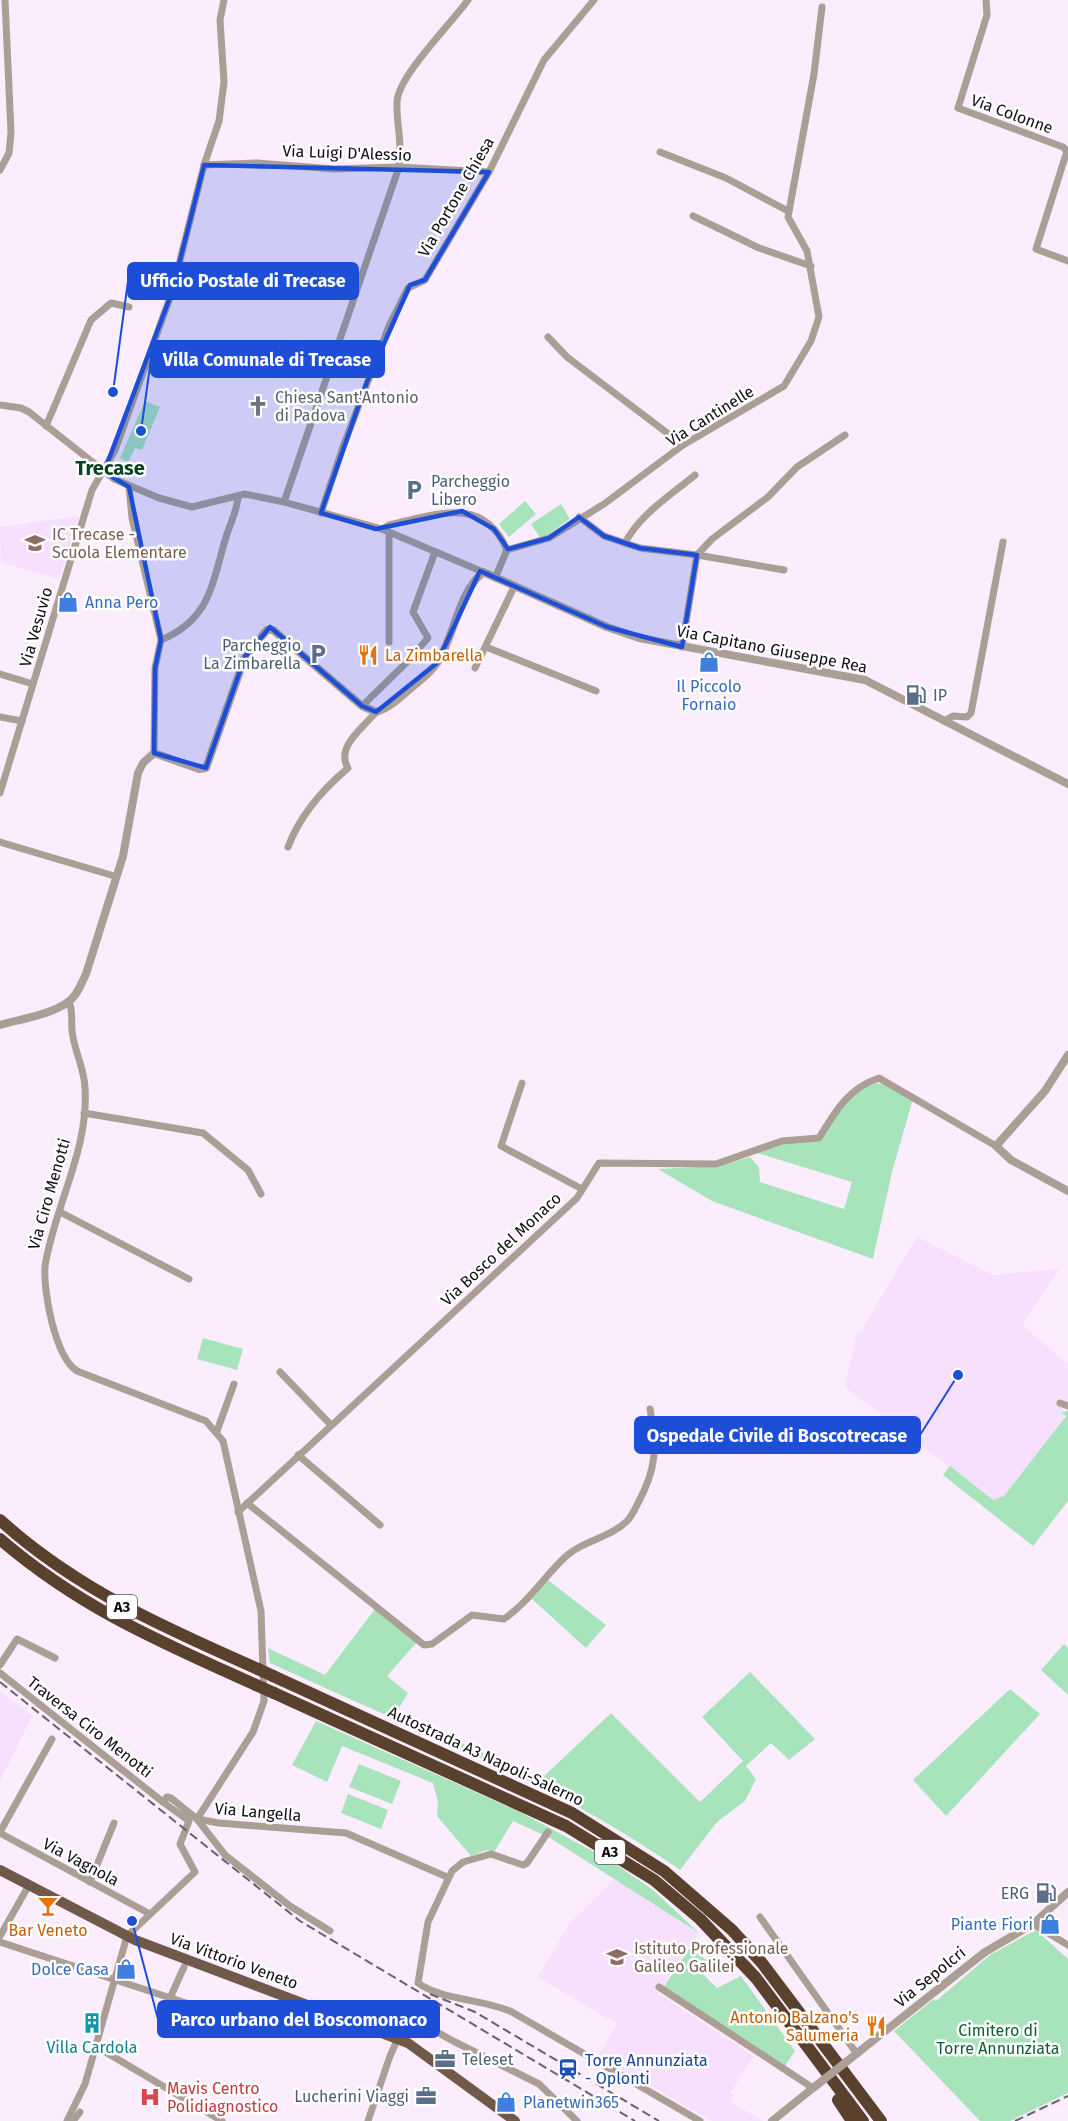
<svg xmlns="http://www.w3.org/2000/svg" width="1068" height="2121" viewBox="0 0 1068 2121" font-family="'Fira Sans',sans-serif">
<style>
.built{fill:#f7e0fd}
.green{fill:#a8e4bb}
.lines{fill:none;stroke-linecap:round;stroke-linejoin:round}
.minor{stroke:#ab9e94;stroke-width:7}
.tertiary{stroke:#ab9e94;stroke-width:8}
.primary{stroke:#705948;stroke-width:10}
.motorway{stroke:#5a412d;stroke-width:12}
.rail{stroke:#6a5f6c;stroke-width:2;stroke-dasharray:9 4.5;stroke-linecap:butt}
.tertiary-bridge{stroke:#ab9e94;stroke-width:8}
.motorway-bridge{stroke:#5a412d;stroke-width:12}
.marked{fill:#1d4ed8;fill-opacity:0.2;stroke:#1d4ed8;stroke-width:4.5;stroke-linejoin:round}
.labels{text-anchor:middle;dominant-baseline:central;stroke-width:5;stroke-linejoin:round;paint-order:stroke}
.shield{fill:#fff;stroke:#59545a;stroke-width:1.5}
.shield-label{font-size:15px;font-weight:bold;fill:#120a14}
.street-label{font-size:16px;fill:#120a14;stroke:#fff}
.worship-label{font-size:16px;fill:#5b616d;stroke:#fff;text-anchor:start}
.service-label{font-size:16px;fill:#4e5e75;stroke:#fff;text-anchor:start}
.education-label{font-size:16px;fill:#785e54;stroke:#fff;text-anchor:start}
.shop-label{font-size:16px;fill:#366cbe;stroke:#fff;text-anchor:start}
.food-label{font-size:16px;fill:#c56008;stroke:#fff;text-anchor:start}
.park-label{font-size:16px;fill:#0f5c33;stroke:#fff}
.culture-label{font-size:16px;fill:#0d838f;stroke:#fff}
.transit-label{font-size:16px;fill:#164399;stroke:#fff;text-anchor:start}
.health-label{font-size:16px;fill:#be3a42;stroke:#fff;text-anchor:start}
.quarter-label{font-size:20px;font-weight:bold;fill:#0a4323;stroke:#fff}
.leader{fill:none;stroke:#1d4ed8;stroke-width:2}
.callout-dot{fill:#1d4ed8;stroke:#fff;stroke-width:2}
.callout{fill:#1d4ed8;stroke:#1d4ed8;stroke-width:2}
.callout-label{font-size:18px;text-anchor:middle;font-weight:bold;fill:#fff}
</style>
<rect width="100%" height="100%" fill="#fbecfe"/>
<!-- built -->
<g class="built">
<path d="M79,516l-20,63 -58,-17 -1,-35z"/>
<path d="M917,1237l76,38 66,-6 -37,56 46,39v36l-7,12 5,3 -62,81 -11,4 -148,-113 12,-55 3,1z"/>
<path d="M0,1691l32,25 -32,65z"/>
<path d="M615,1879l84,54 -40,61 95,62 -24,37 4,2 -3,7 32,19h-51l-114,-65 19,-32 -79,-47 32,-54z"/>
</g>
<!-- green -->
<g class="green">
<path d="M145,401l15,6 -18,43 -7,-2 -7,14 -8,-4z"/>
<path d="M525,501l11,13 -27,23 -10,-13z"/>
<path d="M561,504l9,15 -29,20 -10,-15z"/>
<path d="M877,1083l10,2 26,14 -21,73 -19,87 -161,-58 -54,-32 61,-3 31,-9 9,10 1,15 84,27 8,-27 -95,-29 25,-10 38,-4c15,-21 29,-50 57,-56z"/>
<path d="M203,1338l40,11 -6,21 -40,-11z"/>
<path d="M1068,1411v90l-35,45 -90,-71 7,-9 43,34 11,-4 62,-80 -5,-4z"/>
<path d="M548,1580l58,45 -20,23 -54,-49z"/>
<path d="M375,1609l42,33 -30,34 21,17 -12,20 145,66 70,-66 89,89 43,-41 -41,-44 48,-45 65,67 -26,21 -18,-17 -25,23 10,13 -11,22 -28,21 -37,48c-125,-88 -272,-143 -410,-207l-2,-15 57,27z"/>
<path d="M1064,1644l4,4v47l-27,-25z"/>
<path d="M1010,1689l30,25 -94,102 -33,-36z"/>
<path d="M316,1721l202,90 93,50 42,29 46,43 -149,-95 -37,-17 -19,31 -8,-2 -15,6 -34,-40 1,-14 -5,-19 -91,-37 -15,36 -35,-17z"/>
<path d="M359,1764l42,17 -9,23 -43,-17z"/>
<path d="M348,1794l40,16 -7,19 -40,-16z"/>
<path d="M1036,1930l32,29v134l-58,28h-30l-86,-90 40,-32 2,2 54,-46z"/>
<path d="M689,1949l21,13 -8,11 15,15 24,-12 54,75 -10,15 -121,-79z"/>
</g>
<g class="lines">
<!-- minor -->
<g class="minor">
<path d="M986,0l1,15 -29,93 105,39 4,4 -31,98 32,12"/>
<path d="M660,152l66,26 62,33"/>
<path d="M204,165l53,-2 77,6 65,-2 90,5"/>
<path d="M0,170l9,-17 2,-21 -6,-132"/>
<path d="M693,216l66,32 52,18"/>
<path d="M548,337l19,20 116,88"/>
<path d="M0,405l21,3 8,4 85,67 45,19 33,9 53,-13 39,8 98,27 101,43"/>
<path d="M46,426l45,-106 20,-17 18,4"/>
<path d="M129,487l3,31 29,122 -6,28 -1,85"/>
<path d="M284,502l115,-335c4,-22 -3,-43 -2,-65 1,-26 54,-78 71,-102"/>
<path d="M321,513l22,-66 46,-121 19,-38 17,-8 64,-108 55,-112 50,-60"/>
<path d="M579,517l25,19 36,12 57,7 -15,92"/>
<path d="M382,529l7,-4c45,-10 94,-31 118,25l-12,28"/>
<path d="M625,543c14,-28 46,-48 70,-68"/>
<path d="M507,550l42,-12 55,-34 79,-59 101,-59 27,-45 8,-24 -12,-66 -19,-34 26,-143 8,-67"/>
<path d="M697,555l15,-16 56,-42 29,-30 48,-32"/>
<path d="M697,555l87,15"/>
<path d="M161,640c50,-21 51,-57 65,-103 4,-13 11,-26 12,-40"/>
<path d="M389,642v-108"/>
<path d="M486,647l110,44"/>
<path d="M475,668l39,-81"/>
<path d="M0,674l33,10"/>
<path d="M362,706l45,-44 21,-24 -15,-26 22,-60"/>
<path d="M0,717l22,4"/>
<path d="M944,721l9,-5 14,1 4,-4 32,-171"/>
<path d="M0,793l92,-303 23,-40 57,-158 32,-127 15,-44 5,-39 -4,-62 4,-20"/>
<path d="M0,842l111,33"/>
<path d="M288,847c12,-32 34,-57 60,-79 -13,-21 15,-40 28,-56"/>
<path d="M522,1083l-21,63 81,43"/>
<path d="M84,1113l119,20 45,37 13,24"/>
<path d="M60,1212l129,67"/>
<path d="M280,1372l51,53"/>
<path d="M1060,1403l8,3"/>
<path d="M217,1431l17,-47"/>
<path d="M298,1455l82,70"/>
<path d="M247,1503l177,142 8,-1 40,-29 32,4c24,-17 38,-39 58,-59 18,-19 46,-21 64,-38 5,-4 9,-13 12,-19 19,-35 19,-56 12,-94"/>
<path d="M238,1512l339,-314 22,-35 117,1 66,-23 37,-3c16,-26 29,-50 60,-60l117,68"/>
<path d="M0,1665l17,-26 38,19"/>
<path d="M0,1673l163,129"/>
<path d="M0,1832l52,-93"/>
<path d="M548,1832l-21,31 -4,2 -32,-11 -28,8 -11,9 -24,51 -10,61c23,17 66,16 94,29l188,109"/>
<path d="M0,1833l150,81"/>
<path d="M90,1882l24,-59"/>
<path d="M760,1917l97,137"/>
<path d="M1033,1924l35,21"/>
<path d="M330,1931l-40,-25 -65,-51 -28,-36 22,4 127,10 101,44"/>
<path d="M0,1936l29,-51"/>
<path d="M0,1942l189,62"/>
<path d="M659,1987l154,101"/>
<path d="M170,1998l14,-31"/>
<path d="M97,2047l125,74"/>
<path d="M67,2121l18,-37 42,-148 68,-64 -15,-28 9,-23 -26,-19 4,-5 4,1 26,21 56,-87 11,-31 -3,-90 -38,-170 -17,-20 -129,-50c-22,-14 -34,-80 -32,-105 10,-62 44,-115 40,-179 -1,-18 -9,-33 -12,-50 -3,-12 1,-23 -4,-36"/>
<path d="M73,2121l7,-9"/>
<path d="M368,2121l22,-65 18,-40 47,26 84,42 38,37"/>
</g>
<!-- tertiary -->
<g class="tertiary">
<path d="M0,1025c21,-6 50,-10 68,-23 9,-6 13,-18 18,-28l37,-118 15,-83 5,-10 11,-10 45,16 7,-1 39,-111 22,-27h6l89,76 14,6c13,-4 24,-14 34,-23 9,-8 21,-16 27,-26 18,-27 20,-68 46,-91l124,55 32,11 226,42 203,104"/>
<path d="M1068,1055l-23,36 -49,55 15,14 57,31"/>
<path d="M846,2062l139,-110 48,-28 35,-32"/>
<path d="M772,2121l41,-33"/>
</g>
<!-- primary -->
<path class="primary" d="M0,1870l135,70 273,103 107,78"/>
<!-- motorway -->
<g class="motorway">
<path d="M0,1520c76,69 165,108 258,149"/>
<path d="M0,1539c80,69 161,103 256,146"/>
<path d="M273,1676l299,137 92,58 68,59 30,33 119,158"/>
<path d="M274,1693l292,133 88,54 46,39 56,59 107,143"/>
<path d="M838,2100l14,21"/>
</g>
<!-- rail -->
<g class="rail">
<path d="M0,1682l300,239 335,200"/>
<path d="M430,1994l45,18 184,109"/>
<path d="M1015,2121l53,-25"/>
</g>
<!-- tertiary-bridge -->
<path class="tertiary-bridge" d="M813,2088l33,-26"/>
<!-- motorway-bridge -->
<g class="motorway-bridge">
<path d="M258,1669l15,7"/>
<path d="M256,1685l18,8"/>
</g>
</g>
<!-- marked area -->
<path class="marked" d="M204,165l285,7 -64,108 -15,5 -43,97 -46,131 55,16 86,-18 32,18 14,20 41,-11 30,-21 25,19 36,12 57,7 -15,92 -75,-20 -127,-56 -43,92 -61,49 -14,-6 -92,-79 -25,30 -39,111 -52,-15 1,-85 6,-28 -32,-153 -25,-15 68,-180z"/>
<!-- icons -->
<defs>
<g id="church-bare" transform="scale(1.62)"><path d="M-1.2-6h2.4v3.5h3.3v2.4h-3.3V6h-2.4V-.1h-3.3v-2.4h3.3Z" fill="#6b7280" stroke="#fff" stroke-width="2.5" paint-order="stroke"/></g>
<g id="parking-bare" transform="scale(1.62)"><path d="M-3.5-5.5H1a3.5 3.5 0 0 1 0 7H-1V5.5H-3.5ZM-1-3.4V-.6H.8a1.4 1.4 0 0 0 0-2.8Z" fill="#5c6f8a" stroke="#fff" stroke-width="2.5" paint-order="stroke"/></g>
<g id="school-bare" transform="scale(1.62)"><path d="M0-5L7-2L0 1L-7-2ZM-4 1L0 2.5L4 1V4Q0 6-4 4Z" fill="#8d6e63" stroke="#fff" stroke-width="2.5" paint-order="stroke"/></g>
<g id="shop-bare" transform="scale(1.62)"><path d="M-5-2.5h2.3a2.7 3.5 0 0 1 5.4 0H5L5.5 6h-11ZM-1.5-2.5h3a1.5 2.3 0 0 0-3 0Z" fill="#3f7fe0" stroke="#fff" stroke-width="2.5" paint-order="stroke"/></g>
<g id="restaurant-bare" transform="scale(1.62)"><path d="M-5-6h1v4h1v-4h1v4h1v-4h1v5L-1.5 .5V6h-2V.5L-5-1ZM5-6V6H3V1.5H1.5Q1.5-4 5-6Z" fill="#e8710a" stroke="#fff" stroke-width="2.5" paint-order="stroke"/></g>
<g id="fuel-bare" transform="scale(1.62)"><path d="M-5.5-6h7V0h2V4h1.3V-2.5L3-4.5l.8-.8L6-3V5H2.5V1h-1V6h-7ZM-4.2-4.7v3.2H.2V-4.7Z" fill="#5c6f8a" stroke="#fff" stroke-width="2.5" paint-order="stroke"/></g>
<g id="bar-bare" transform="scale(1.62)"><path d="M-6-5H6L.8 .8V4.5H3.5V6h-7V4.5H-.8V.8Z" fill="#e8710a" stroke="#fff" stroke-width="2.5" paint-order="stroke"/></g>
<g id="building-bare" transform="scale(1.62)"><path d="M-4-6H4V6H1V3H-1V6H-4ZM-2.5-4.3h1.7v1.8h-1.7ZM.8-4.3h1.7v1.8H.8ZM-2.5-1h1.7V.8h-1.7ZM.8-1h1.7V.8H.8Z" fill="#0f9aa8" stroke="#fff" stroke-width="2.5" paint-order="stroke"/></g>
<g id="office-bare" transform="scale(1.62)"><path d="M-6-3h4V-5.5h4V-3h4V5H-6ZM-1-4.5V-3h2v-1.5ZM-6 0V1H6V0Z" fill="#5c6f8a" stroke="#fff" stroke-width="2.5" paint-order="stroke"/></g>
<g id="station-bare" transform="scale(1.62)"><path d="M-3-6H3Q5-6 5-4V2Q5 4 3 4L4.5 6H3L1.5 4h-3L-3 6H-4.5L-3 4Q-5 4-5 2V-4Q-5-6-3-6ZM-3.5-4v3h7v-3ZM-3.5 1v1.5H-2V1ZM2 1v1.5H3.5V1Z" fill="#1a4fb4" stroke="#fff" stroke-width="2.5" paint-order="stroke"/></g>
<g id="hospital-bare" transform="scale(1.62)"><path d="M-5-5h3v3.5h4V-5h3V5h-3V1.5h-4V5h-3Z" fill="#e0444e" stroke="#fff" stroke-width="2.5" paint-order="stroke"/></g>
</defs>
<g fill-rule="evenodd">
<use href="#church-bare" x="258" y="406"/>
<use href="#parking-bare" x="414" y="490"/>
<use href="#school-bare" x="35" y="543"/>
<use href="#shop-bare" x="68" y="602"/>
<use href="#parking-bare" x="318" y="654"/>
<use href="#restaurant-bare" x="368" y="655"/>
<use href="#shop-bare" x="709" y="662"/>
<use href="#fuel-bare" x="916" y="695"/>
<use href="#fuel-bare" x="1046" y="1893"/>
<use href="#bar-bare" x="48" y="1906"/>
<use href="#shop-bare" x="1050" y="1924"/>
<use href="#school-bare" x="617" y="1957"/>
<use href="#shop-bare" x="126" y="1969"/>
<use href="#building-bare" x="92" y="2023"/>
<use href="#restaurant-bare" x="876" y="2026"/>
<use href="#office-bare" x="445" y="2059"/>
<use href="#station-bare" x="568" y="2069"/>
<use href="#office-bare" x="426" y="2096"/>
<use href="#hospital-bare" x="150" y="2097"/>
<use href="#shop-bare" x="506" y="2102"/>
</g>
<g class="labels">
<!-- shield labels -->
<g class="shield">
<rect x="107" y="1595" width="30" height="24" rx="4.5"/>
<rect x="595" y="1840" width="30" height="24" rx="4.5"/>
</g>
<g class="shield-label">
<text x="122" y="1607">A3</text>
<text x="610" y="1852">A3</text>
</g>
<!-- street labels -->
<g class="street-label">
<text transform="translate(1012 114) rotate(20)">Via Colonne</text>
<text transform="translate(347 153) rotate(2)">Via Luigi D'Alessio</text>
<text transform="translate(456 197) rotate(-60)">Via Portone Chiesa</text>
<text transform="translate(710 416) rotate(-32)">Via Cantinelle</text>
<text transform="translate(36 627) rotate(-74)">Via Vesuvio</text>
<text transform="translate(772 649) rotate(11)">Via Capitano Giuseppe Rea</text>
<text transform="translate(49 1194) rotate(-74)">Via Ciro Menotti</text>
<text transform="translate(501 1249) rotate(-43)">Via Bosco del Monaco</text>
<text transform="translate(90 1727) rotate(38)">Traversa Ciro Menotti</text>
<text transform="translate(486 1756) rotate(25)">Autostrada A3 Napoli-Salerno</text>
<text transform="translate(258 1812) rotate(5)">Via Langella</text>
<text transform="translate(81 1862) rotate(28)">Via Vagnola</text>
<text transform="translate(234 1961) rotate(20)">Via Vittorio Veneto</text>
<text transform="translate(930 1977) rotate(-39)">Via Sepolcri</text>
</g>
<!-- worship labels -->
<g class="worship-label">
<text x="275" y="397">Chiesa Sant'Antonio<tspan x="275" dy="18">di Padova</tspan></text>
</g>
<!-- service labels -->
<g class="service-label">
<text x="431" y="481">Parcheggio<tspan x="431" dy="18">Libero</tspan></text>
<text x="301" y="645" text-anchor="end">Parcheggio<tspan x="301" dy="18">La Zimbarella</tspan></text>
<text x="933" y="695">IP</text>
<text x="1029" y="1893" text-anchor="end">ERG</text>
<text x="462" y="2059">Teleset</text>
<text x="409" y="2096" text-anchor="end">Lucherini Viaggi</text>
</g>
<!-- education labels -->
<g class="education-label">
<text x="52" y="534">IC Trecase -<tspan x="52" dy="18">Scuola Elementare</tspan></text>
<text x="634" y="1948">Istituto Professionale<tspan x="634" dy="18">Galileo Galilei</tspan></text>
</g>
<!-- shop labels -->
<g class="shop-label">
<text x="85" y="602">Anna Pero</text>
<text x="709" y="686" text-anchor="middle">Il Piccolo<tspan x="709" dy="18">Fornaio</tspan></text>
<text x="1033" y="1924" text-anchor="end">Piante Fiori</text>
<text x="109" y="1969" text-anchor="end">Dolce Casa</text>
<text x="523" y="2102">Planetwin365</text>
</g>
<!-- food labels -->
<g class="food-label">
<text x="385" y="655">La Zimbarella</text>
<text x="48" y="1930" text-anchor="middle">Bar Veneto</text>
<text x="859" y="2017" text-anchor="end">Antonio Balzano's<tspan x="859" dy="18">Salumeria</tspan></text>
</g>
<!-- park labels -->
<g class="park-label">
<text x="998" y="2030">Cimitero di<tspan x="998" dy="18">Torre Annunziata</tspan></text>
</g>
<!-- culture labels -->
<g class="culture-label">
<text x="92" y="2047">Villa Cardola</text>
</g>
<!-- transit labels -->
<g class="transit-label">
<text x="585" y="2060">Torre Annunziata<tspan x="585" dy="18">- Oplonti</tspan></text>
</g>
<!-- health labels -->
<g class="health-label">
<text x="167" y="2088">Mavis Centro<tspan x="167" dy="18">Polidiagnostico</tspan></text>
</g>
<!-- quarter labels -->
<g class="quarter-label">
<text x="110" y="468">Trecase</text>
</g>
</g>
<!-- callouts -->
<path class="leader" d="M113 392L128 281M141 431L151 359M958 1375L920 1435M132 1921L158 2019"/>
<g class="callout-dot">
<circle cx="113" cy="392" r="6"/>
<circle cx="141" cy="431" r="6"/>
<circle cx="958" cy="1375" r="6"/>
<circle cx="132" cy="1921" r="6"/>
</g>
<g class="callout">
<rect x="128" y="263" width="230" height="36" rx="6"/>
<rect x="151" y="341" width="233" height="36" rx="6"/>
<rect x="635" y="1417" width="285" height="36" rx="6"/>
<rect x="158" y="2001" width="281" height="36" rx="6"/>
</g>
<g class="callout-label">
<text x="243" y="287">Ufficio Postale di Trecase</text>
<text x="267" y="366">Villa Comunale di Trecase</text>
<text x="777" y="1442">Ospedale Civile di Boscotrecase</text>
<text x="299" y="2026">Parco urbano del Boscomonaco</text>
</g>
</svg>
